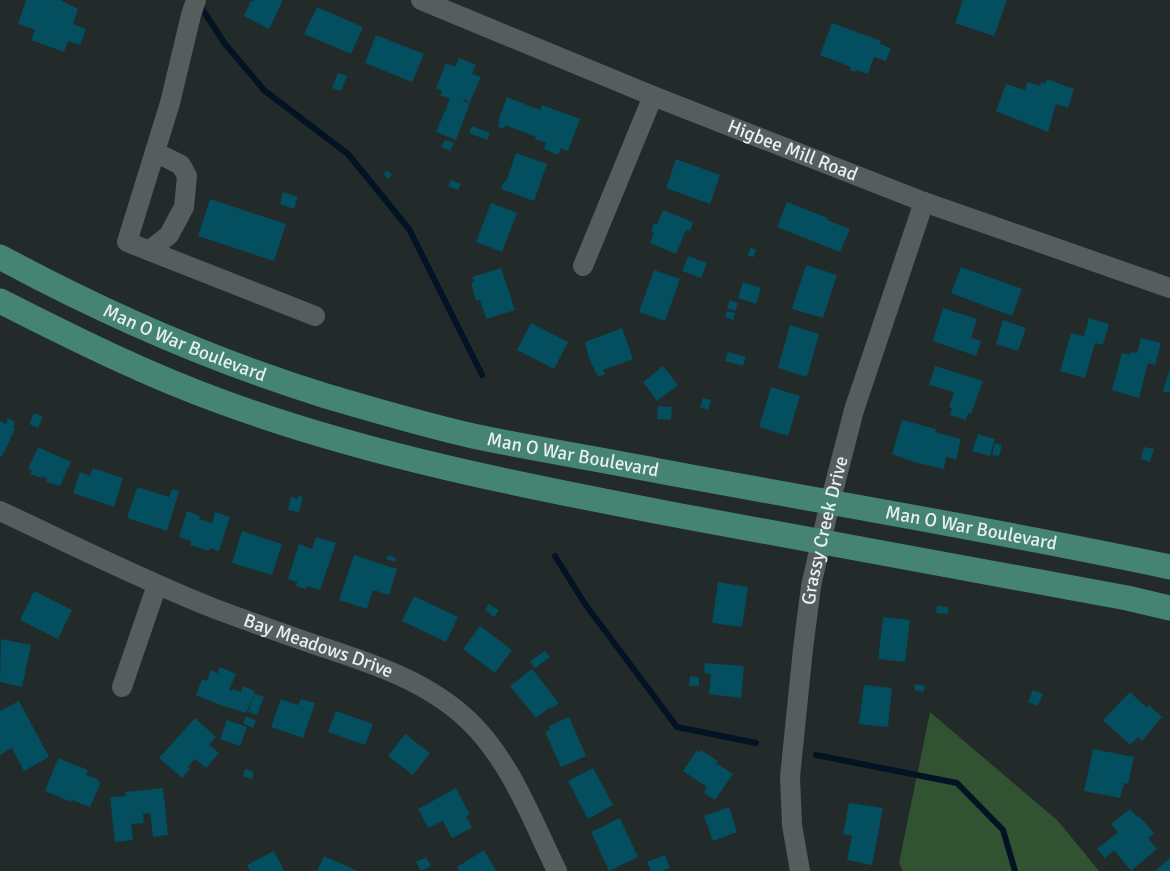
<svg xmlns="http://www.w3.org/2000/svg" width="1170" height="871" viewBox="0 0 1170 871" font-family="Signika,sans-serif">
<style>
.green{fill:#315331}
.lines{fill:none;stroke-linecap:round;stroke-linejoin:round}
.stream{stroke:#021424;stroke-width:6}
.building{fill:#034e5f}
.minor{stroke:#555e5d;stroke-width:20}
.major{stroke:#448471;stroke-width:25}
.labels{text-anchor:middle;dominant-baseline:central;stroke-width:4;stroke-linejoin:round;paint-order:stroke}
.street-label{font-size:19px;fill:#e9eeee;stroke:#192121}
</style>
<rect width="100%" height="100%" fill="#232a2a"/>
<!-- green -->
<path class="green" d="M930,712l128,109 41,50h-196l-4,-8z"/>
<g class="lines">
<!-- stream -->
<g class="stream">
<path d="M199,4l26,40 40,47 83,63 61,75 73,146"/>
<path d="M555,556l30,48 92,123 79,16"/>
<path d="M816,755l141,28 46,47 12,41"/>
</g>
</g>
<!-- building -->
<g class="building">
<path d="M26,0h34l18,9 -5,15 13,5 -6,16 -12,-4 -4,11 -33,-12 4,-10 -17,-6z"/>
<path d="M254,0h29l-14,29 -25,-13 7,-15h3z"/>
<path d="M963,0h44l-13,36 -39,-13z"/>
<path d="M317,7l46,20 -12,27 -47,-20z"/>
<path d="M832,23l49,18 -1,3 11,4 -5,13 -12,-4 -6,17 -12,-4 -1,2 -5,-2 1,-3 -31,-12z"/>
<path d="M376,35l48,19 -12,28 -47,-19z"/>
<path d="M459,58l17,7 -4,9 9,3 -11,25 -6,-3 -1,2 7,2 -14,37 -20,-8 14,-33 -10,-4 2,-4 -6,-3 10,-25 9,4z"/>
<path d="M338,73l9,3 -6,15 -9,-3z"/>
<path d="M1047,79l27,10 -6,19 -12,-4 -8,28 -52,-21 10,-27 19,6 2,-8 13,4 1,-4 4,2z"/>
<path d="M507,97l33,13 2,-5 38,14 -12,32 -7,-3 -3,7 -14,-6 2,-6 -11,-4 1,-2 -31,-12 -1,4 -6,-2 2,-6h-2z"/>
<path d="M472,126l18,7 -3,7 -18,-7z"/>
<path d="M445,140l9,3 -4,8 -9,-4z"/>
<path d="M516,153l31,11 -13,37 -33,-12 3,-8 2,1z"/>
<path d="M676,159l44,16 -10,29 -44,-16z"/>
<path d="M387,170l5,5 -4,4 -5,-5z"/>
<path d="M451,180l10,4 -3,6 -10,-4z"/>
<path d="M283,192l15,5 -4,12 -14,-5z"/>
<path d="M210,199l76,25 -12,37 -76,-25z"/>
<path d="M787,202l41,16 -1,2 23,9 -10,23 -63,-25z"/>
<path d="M491,203l26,10 -15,39 -26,-10z"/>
<path d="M663,210l30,12 -3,9 -4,-1 -10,24 -26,-11 4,-11 -3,-1 3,-8 3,1z"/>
<path d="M750,248l6,1 -2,8 -6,-1z"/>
<path d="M688,256l19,7 -6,15 -19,-7z"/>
<path d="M806,265l31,10 -14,43 -31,-9z"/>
<path d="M961,267l61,22 -10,27 -61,-23z"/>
<path d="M501,268l14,42 -29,9 -6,-19 -4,1 -5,-18 3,-1 -2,-5z"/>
<path d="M654,270l26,9 -15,42 -26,-9z"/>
<path d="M743,282l18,6 -5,16 -18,-6z"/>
<path d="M730,300l8,3 -3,8 -8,-3z"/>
<path d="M943,308l34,11 -6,19 10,3 -5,15 -43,-15z"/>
<path d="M727,311l8,2 -2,7 -8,-3z"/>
<path d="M1089,318l20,6 -6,21 -8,-2 -10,35 -25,-7 11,-38 13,3z"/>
<path d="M1003,320l23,8 -8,23 -22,-7z"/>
<path d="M531,323l37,19 -14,27 -37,-19z"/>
<path d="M790,325l29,9 -12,43 -29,-9z"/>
<path d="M622,328l11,31 -30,11 2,4 -7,3 -9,-19 -4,-16z"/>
<path d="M1141,338l20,5 -6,22 -7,-2 -9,35 -27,-8 10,-37 8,2 1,-3 6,1z"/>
<path d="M728,352l18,5 -3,9 -18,-5z"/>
<path d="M663,366l15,19 -21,16 -14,-19z"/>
<path d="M935,366l48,15 -12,33 -3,-1 -2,7 -16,-5 2,-7 -3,-1 5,-15 -25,-7z"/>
<path d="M1170,368v25l-7,-2z"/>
<path d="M771,387l29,9 -12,40 -29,-9z"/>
<path d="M703,398l8,2 -3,10 -8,-3z"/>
<path d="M658,406l14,1 -1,13 -14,-1z"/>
<path d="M34,413l9,4 -5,11 -9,-4z"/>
<path d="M8,418l7,4 -2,6 2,1 -13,28 -2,-1v-35l6,3z"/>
<path d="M902,420l34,9 -1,3 26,7 -5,21 -10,-3 -2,12 -27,-6 -25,-9z"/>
<path d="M978,434l17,5 -5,17 -18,-5z"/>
<path d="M995,443l7,2 -3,11 -7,-1z"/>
<path d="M38,447l33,15 -11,24 -14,-4 1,-3 -5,-3 -1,2 -11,-4 2,-3 -4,-2z"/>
<path d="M1144,447l10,2 -4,13 -9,-3z"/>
<path d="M93,468l30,10 -9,29 -41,-14 7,-21 10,4z"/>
<path d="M137,487l32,10 3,-8 7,2 -12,40 -40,-13z"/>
<path d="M298,496l5,1 -4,15 -11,-2 3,-13 7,2z"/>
<path d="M187,511l13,5 -1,3 13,4 3,-11 15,5 -11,34 -9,-3 -1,3 -19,-6 1,-4 -12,-4z"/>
<path d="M242,531l40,13 -10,31 -40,-12z"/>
<path d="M316,537l20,6 -16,47 -13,-4 -1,3 -10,-3 1,-4 -9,-3 11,-35 13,5z"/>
<path d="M354,555l43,14 -8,26 -16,-5 -6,19 -28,-9z"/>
<path d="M388,555l8,3 -1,4 -9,-3z"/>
<path d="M718,582l30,5 -6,40 -30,-4z"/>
<path d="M34,591l38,19 -14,29 -38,-19z"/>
<path d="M414,596l44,21 -12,25 -44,-21z"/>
<path d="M489,604l10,6 -5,7 -9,-7z"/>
<path d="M937,606l11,1v7l-12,-1z"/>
<path d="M883,617l27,3 -5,42 -27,-3z"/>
<path d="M480,626l32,24 -17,23 -32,-24z"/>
<path d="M1,639l30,6 -9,42 -22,-5z"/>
<path d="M545,651l5,6 -15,11 -5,-7z"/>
<path d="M705,663l39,3 -3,32 -32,-4 2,-20 -7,-1z"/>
<path d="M220,667l16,7 -7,16 3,1 1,-2 8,3 2,-6 12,5 -9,22 -21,-7v1l-29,-12 6,-16 5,2 4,-11 5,2 1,2z"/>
<path d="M532,669l27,34 -8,6 -1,-2 -14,11 -26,-32z"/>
<path d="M690,676l9,1v9h-10z"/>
<path d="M915,684l10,2 -2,6 -9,-2z"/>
<path d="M864,685l28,3 -4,39 -29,-3z"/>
<path d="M1033,690l10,4 -5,12 -10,-4z"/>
<path d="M1130,692l17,16 2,-3 13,12 -20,24 -4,-4 -8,8 -27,-25z"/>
<path d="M254,694l10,3 -7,18 -9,-3z"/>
<path d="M281,699l17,6 3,-6 14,4 -12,35 -32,-11z"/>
<path d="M19,701l30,56 -25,14 -12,-23 -12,7v-44z"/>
<path d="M336,711l37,13 -8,21 -37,-13z"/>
<path d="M246,716l10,5 -3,7 -10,-5z"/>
<path d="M569,717l17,39 -25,11 -16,-35 5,-3 -1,-3z"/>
<path d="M195,718l21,19 -7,8 10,8 -13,15 -11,-9 -7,8 2,2 -7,8h-2l-22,-19z"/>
<path d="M227,720l20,7 -7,19 -20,-7z"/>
<path d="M405,734l25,19 -17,22 -25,-19z"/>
<path d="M1093,749l41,8 -6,27 -4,-1 -4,15 -36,-7z"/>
<path d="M697,750l3,3 1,-3 17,11 -2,2 17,11 -18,26 -11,-7 3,-6 -24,-16z"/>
<path d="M58,758l30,12 -2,5 12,4 -1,2 4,1 -11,25 -18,-7 -1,2 -26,-11z"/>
<path d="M593,768l20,37 -25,14 -20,-38z"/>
<path d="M245,769l9,3 -2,7 -9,-3z"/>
<path d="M163,788l5,47 -15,2 -3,-24 -7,1 1,9 -13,1 2,16 -18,2 -5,-45 16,-1 -1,-4z"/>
<path d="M456,788l14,27 -4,1 6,12 -20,10 -9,-17 -15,7 -10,-19z"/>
<path d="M849,803l34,5 -11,57 -25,-5 5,-24 -9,-2z"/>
<path d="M729,807l8,25 -24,9 -9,-25z"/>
<path d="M1130,809l7,8 2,-1 15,17 -6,5 9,11 -26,22 -17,-21 -9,8 -8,-9 21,-17 -7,-8z"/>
<path d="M620,818l18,39 -29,14 -18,-39z"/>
<path d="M484,850l12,21h-37l-2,-4z"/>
<path d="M274,851l10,20h-34l-3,-6z"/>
<path d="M665,855l5,13 -8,3h-11l-4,-9z"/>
<path d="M324,856l34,15h-41z"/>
<path d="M426,857l5,9 -10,5 -5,-9z"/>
<path d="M1170,858v13h-15z"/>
</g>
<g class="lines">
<!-- minor -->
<g class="minor">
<path d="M196,0l-5,15 -21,88 -43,139 188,74"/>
<path id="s1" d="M421,0l232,96 271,106 246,86"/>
<path d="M150,250l19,-15 15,-28 3,-31 -6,-11 -26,-13"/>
<path d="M583,266l70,-170"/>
<path id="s2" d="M0,511c71,33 140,68 213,97 34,13 69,25 103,37 55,18 112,36 154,77 41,40 62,98 87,149"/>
<path d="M122,687l35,-102"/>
<path id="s3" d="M800,871l-8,-46 -2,-48 13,-128 8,-63 19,-83 24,-93 70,-208"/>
</g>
<!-- major -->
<g class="major">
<path id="s4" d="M0,257c104,56 213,104 326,139 48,14 98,29 147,40 62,13 125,23 186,35 171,32 342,60 511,96"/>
<path d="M0,301c73,37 147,74 225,102 146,53 299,83 451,112 150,28 301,55 451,83l43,10"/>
</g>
</g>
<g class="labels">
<!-- street labels -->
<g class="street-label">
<text stroke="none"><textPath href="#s1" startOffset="401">Higbee Mill Road</textPath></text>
<text stroke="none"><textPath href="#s4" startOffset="204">Man O War Boulevard</textPath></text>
<text stroke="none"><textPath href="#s4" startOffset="609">Man O War Boulevard</textPath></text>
<text stroke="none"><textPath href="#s4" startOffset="1014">Man O War Boulevard</textPath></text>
<text stroke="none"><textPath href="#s3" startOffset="344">Grassy Creek Drive</textPath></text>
<text stroke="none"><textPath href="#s2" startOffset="346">Bay Meadows Drive</textPath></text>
</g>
</g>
</svg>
